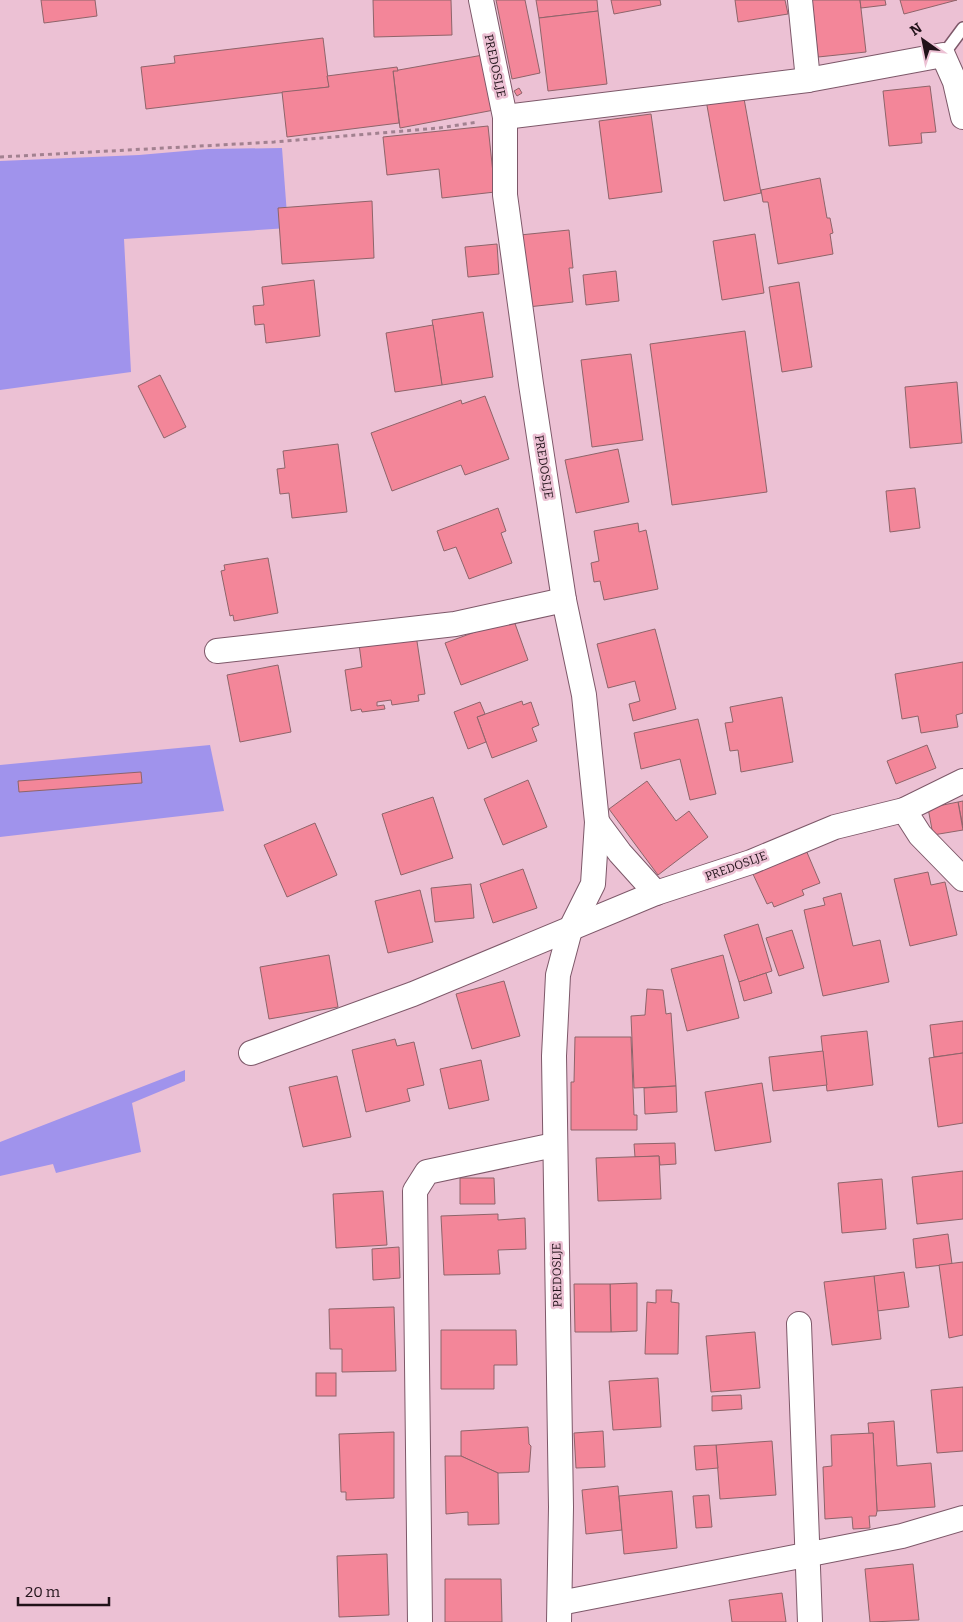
<svg xmlns="http://www.w3.org/2000/svg" width="963" height="1622" viewBox="0 0 963 1622" font-family="Bitter,serif">
<style>
.green{fill:#a093ec}
.building{fill:#f38699;stroke:#8e646a}
.lines{fill:none;stroke-linecap:round;stroke-linejoin:round}
.lane-casing{stroke:#7d5869;stroke-width:14}
.street-casing{stroke:#7d5869;stroke-width:26}
.path{stroke:#a28190;stroke-width:3;stroke-dasharray:4 4;stroke-linecap:butt}
.lane{stroke:#fff;stroke-width:11}
.street{stroke:#fff;stroke-width:24}
.labels{text-anchor:middle;dominant-baseline:central;stroke-width:5;stroke-linejoin:round;paint-order:stroke}
.street-label{font-size:12px;fill:#211219;stroke:#ecc1d4}
</style>
<rect width="100%" height="100%" fill="#ecc1d4"/>
<!-- green -->
<g class="green">
<path d="M282,148l6,80 -164,11 7,133 -131,18v-229l139,-6 69,-6z"/>
<path d="M210,745l14,66 -224,26v-72z"/>
<path d="M185,1070v11l-53,22 9,49 -85,21 -3,-9 -53,12v-34z"/>
</g>
<!-- building -->
<g class="building">
<path d="M41,0h54l2,16 -53,7z"/>
<path d="M373,0h78l1,35 -78,2z"/>
<path d="M496,0h29l15,73 -28,6z"/>
<path d="M536,0h61l1,11 -59,7z"/>
<path d="M611,0h49l1,5 -47,9z"/>
<path d="M735,0h50l3,14 -50,8z"/>
<path d="M812,0h48l6,52 -48,5z"/>
<path d="M860,0h25l1,5 -25,3z"/>
<path d="M900,0h57l-53,14z"/>
<path d="M598,11l9,73 -59,7 -9,-73z"/>
<path d="M323,38l6,49 -183,22 -5,-42 34,-4 -1,-7z"/>
<path d="M483,55l11,55 -94,18 -7,-57z"/>
<path d="M397,67l1,4h-5l6,52 -112,14 -5,-45 47,-5 -2,-11z"/>
<path d="M930,86l6,46 -15,1 1,10 -33,3 -6,-55z"/>
<path d="M519,88l3,5 -5,3 -3,-5z"/>
<path d="M743,93l18,100 -37,8 -18,-101z"/>
<path d="M651,114l11,78 -53,7 -10,-78z"/>
<path d="M488,126l7,66 -53,6 -3,-29 -52,6 -4,-38z"/>
<path d="M820,178l7,40h3l3,15 -3,1 3,20 -55,10 -10,-62h-5l-2,-12z"/>
<path d="M372,201l2,57 -92,6 -4,-56z"/>
<path d="M569,230l4,38h-4l4,34 -45,5 -8,-72z"/>
<path d="M755,234l9,59 -42,7 -9,-59z"/>
<path d="M497,244l2,30 -31,3 -3,-30z"/>
<path d="M616,271l3,30 -33,4 -3,-30z"/>
<path d="M314,280l6,56 -54,7 -2,-19 -9,1 -2,-19 11,-1 -2,-18z"/>
<path d="M799,282l13,85 -30,5 -13,-85z"/>
<path d="M483,312l10,65 -51,8 -10,-65z"/>
<path d="M433,325l9,60 -47,7 -9,-59z"/>
<path d="M745,331l22,161 -95,13 -22,-161z"/>
<path d="M631,354l12,86 -51,7 -11,-87z"/>
<path d="M160,375l26,52 -22,11 -26,-52z"/>
<path d="M957,382l5,61 -52,5 -5,-61z"/>
<path d="M485,396l24,63 -44,16 -4,-10 -69,26 -21,-58 90,-33 1,4z"/>
<path d="M338,444l9,68 -55,6 -3,-25 -9,1 -3,-25 8,-1 -2,-17z"/>
<path d="M618,449l11,53 -53,11 -11,-53z"/>
<path d="M915,488l5,40 -30,4 -4,-41z"/>
<path d="M498,508l8,23 -5,2 11,30 -43,16 -13,-32 -12,4 -7,-20z"/>
<path d="M638,523l1,9 7,-2 12,59 -54,11 -4,-19 -6,1 -3,-19 8,-2 -5,-30z"/>
<path d="M268,558l10,55 -44,8 -1,-6 -3,1 -9,-45 4,-1 -1,-5z"/>
<path d="M513,618l15,42 -67,25 -16,-42z"/>
<path d="M655,629l21,80 -43,12 -4,-17 11,-3 -5,-20 -27,7 -11,-44z"/>
<path d="M416,635l9,59 -7,1 1,6 -27,4 -1,-5 -14,2v4l7,-1 1,4 -23,3 -1,-3 -10,2 -6,-41 17,-3 -3,-23z"/>
<path d="M963,662v51l-7,2 2,12 -37,6 -3,-17 -16,3 -7,-45z"/>
<path d="M278,665l13,67 -51,10 -13,-67z"/>
<path d="M782,697l11,65 -52,10 -3,-22 -8,1 -5,-28 8,-1 -3,-15z"/>
<path d="M522,701l1,4 8,-3 8,23 -7,3 5,13 -45,17 -15,-41z"/>
<path d="M480,702l5,12 -8,3 9,25 -18,7 -14,-37z"/>
<path d="M698,719l18,75 -26,6 -10,-41 -39,10 -7,-36z"/>
<path d="M927,745l9,23 -40,16 -9,-23z"/>
<path d="M141,772l1,11 -123,9 -1,-11z"/>
<path d="M528,780l19,47 -44,18 -19,-46z"/>
<path d="M647,781l29,40 13,-10 19,26 -50,38 -49,-66z"/>
<path d="M433,797l20,61 -52,17 -19,-61z"/>
<path d="M963,801v26l-5,-25z"/>
<path d="M958,802l5,28 -30,5 -5,-27z"/>
<path d="M315,823l22,52 -50,22 -23,-52z"/>
<path d="M806,850l14,33 -18,7 2,5 -30,12 -2,-5 -5,2 -15,-32z"/>
<path d="M523,869l14,39 -44,15 -13,-39z"/>
<path d="M928,872l3,13 14,-3 12,53 -47,11 -16,-67z"/>
<path d="M471,884l3,34 -39,4 -4,-34z"/>
<path d="M420,890l13,52 -45,11 -13,-52z"/>
<path d="M841,893l12,53 27,-6 9,42 -66,14 -19,-86 21,-5 -2,-7z"/>
<path d="M758,924l14,47 -33,11 -15,-47z"/>
<path d="M792,930l12,38 -25,8 -13,-38z"/>
<path d="M329,955l9,52 -69,12 -9,-52z"/>
<path d="M723,955l16,63 -52,13 -16,-62z"/>
<path d="M766,973l6,20 -28,8 -5,-19z"/>
<path d="M504,981l16,55 -48,13 -16,-55z"/>
<path d="M647,989l16,1 3,24 5,-1 5,73 -42,2 -3,-72 14,-1z"/>
<path d="M963,1021v32l-29,4 -4,-32z"/>
<path d="M867,1031l6,54 -46,6 -6,-55z"/>
<path d="M575,1037h56l3,78h3v15h-66v-48h3z"/>
<path d="M395,1039l2,7 17,-4 10,43 -17,4 3,12 -44,11 -14,-62z"/>
<path d="M823,1051l4,34 -54,6 -4,-34z"/>
<path d="M963,1053v70l-25,4 -9,-69z"/>
<path d="M481,1060l8,40 -40,9 -9,-40z"/>
<path d="M337,1076l14,61 -48,10 -14,-60z"/>
<path d="M762,1083l9,59 -56,9 -10,-59z"/>
<path d="M676,1086l1,26 -32,2 -1,-26z"/>
<path d="M675,1143l1,21 -16,1 -1,-9 -24,1 -1,-13z"/>
<path d="M659,1156l2,43 -63,2 -2,-43z"/>
<path d="M963,1171v48l-46,5 -5,-47z"/>
<path d="M460,1178h34l1,26h-35z"/>
<path d="M882,1179l4,50 -44,4 -4,-50z"/>
<path d="M383,1191l4,54 -51,3 -3,-54z"/>
<path d="M498,1214v6l27,-2 1,31 -28,1 2,24 -56,1 -3,-59z"/>
<path d="M948,1234l4,30 -36,4 -3,-29z"/>
<path d="M399,1247l1,31 -27,2 -1,-31z"/>
<path d="M963,1262v73l-14,3 -10,-73z"/>
<path d="M904,1272l5,35 -32,4 -3,-35z"/>
<path d="M874,1276l7,63 -49,6 -8,-63z"/>
<path d="M637,1283v48l-26,1 -1,-48z"/>
<path d="M574,1284h36l1,48h-36z"/>
<path d="M656,1290h16l-1,12 8,1 -1,51h-33l2,-52 9,1z"/>
<path d="M394,1307l2,64 -54,1v-23h-12l-1,-40z"/>
<path d="M441,1330h75l1,35h-23v24h-53z"/>
<path d="M755,1332l5,56 -49,4 -5,-56z"/>
<rect x="316" y="1373" width="20" height="23"/>
<path d="M658,1378l3,49 -48,3 -4,-49z"/>
<path d="M963,1387v64l-26,2 -6,-63z"/>
<path d="M741,1395l1,14 -30,2v-15z"/>
<path d="M894,1421l3,45 34,-3 4,44 -58,4 -4,-78 -4,1 -1,-11z"/>
<path d="M528,1427l1,17 2,2 -2,26 -31,1 -37,-17v-25z"/>
<path d="M603,1431l2,36 -29,1 -2,-35z"/>
<path d="M394,1432v66l-48,2v-8h-5l-2,-58z"/>
<path d="M873,1433l4,78 -1,5h-7l1,12 -17,1 -1,-12 -27,2 -2,-52 9,-1 -1,-31z"/>
<path d="M772,1441l4,54 -56,4 -4,-54z"/>
<path d="M716,1445l2,23 -22,2 -2,-24z"/>
<path d="M445,1456h16l37,17 1,51 -31,1v-13l-22,2z"/>
<path d="M618,1486l4,44 -36,4 -4,-44z"/>
<path d="M672,1491l5,57 -53,6 -5,-58z"/>
<path d="M709,1495l3,32 -16,1 -3,-32z"/>
<path d="M387,1554l2,61 -50,2 -2,-61z"/>
<path d="M913,1564l6,56 -49,2 -5,-53z"/>
<path d="M445,1579h56l1,43h-57z"/>
<path d="M782,1593l4,29h-54l-3,-22z"/>
</g>
<g class="lines">
<!-- lane casing -->
<g class="lane-casing">
<path id="lane" d="M943,55l20,-27"/>
</g>
<!-- street casing -->
<g class="street-casing">
<g id="street">
<path d="M481,0l24,117v78l26,189 33,216 20,95 13,127 -4,62 -23,46 -12,45 -4,81 7,451 -2,115"/>
<path d="M800,0l8,80"/>
<path d="M505,117l303,-37 135,-25 12,27 8,35"/>
<path d="M217,651l238,-27 109,-24"/>
<path d="M904,810l16,25 43,44"/>
<path d="M597,822l23,31 36,40"/>
<path d="M251,1053l162,-59 243,-101 95,-31 84,-35 69,-17 59,-29"/>
<path d="M799,1324l11,298"/>
<path d="M560,1603l342,-67 61,-18"/>
<path d="M420,1622l-5,-431 12,-19 127,-27"/>
</g>
</g>
<!-- path -->
<path class="path" d="M0,157l274,-15 165,-14 39,-6"/>
<!-- lane -->
<use href="#lane" class="lane"/>
<!-- street -->
<use href="#street" class="street"/>
</g>
<g class="labels">
<!-- street labels -->
<g class="street-label">
<text transform="translate(495 66) rotate(78)">PREDOSLJE</text>
<text transform="translate(544 467) rotate(81)">PREDOSLJE</text>
<text transform="translate(736 866) rotate(-20)">PREDOSLJE</text>
<text transform="translate(557 1275) rotate(-91)">PREDOSLJE</text>
</g>
</g>
<!-- north arrow -->
<g transform="translate(923 40) rotate(327)" stroke="#ecc1d4" stroke-width="4" paint-order="stroke">
<path d="M0-4L9 19L0 12L-9 19Z" fill="#211219"/>
<text y="-8" font-size="14" font-weight="bold" text-anchor="middle" fill="#211219">N</text>
</g>
<!-- scale -->
<path d="M18 1597v8h91v-8" fill="none" stroke="#211219" stroke-width="2.5"/>
<text x="25" y="1597" font-size="15" fill="#211219" stroke="#ecc1d4" stroke-width="4" paint-order="stroke">20 m</text>
</svg>
